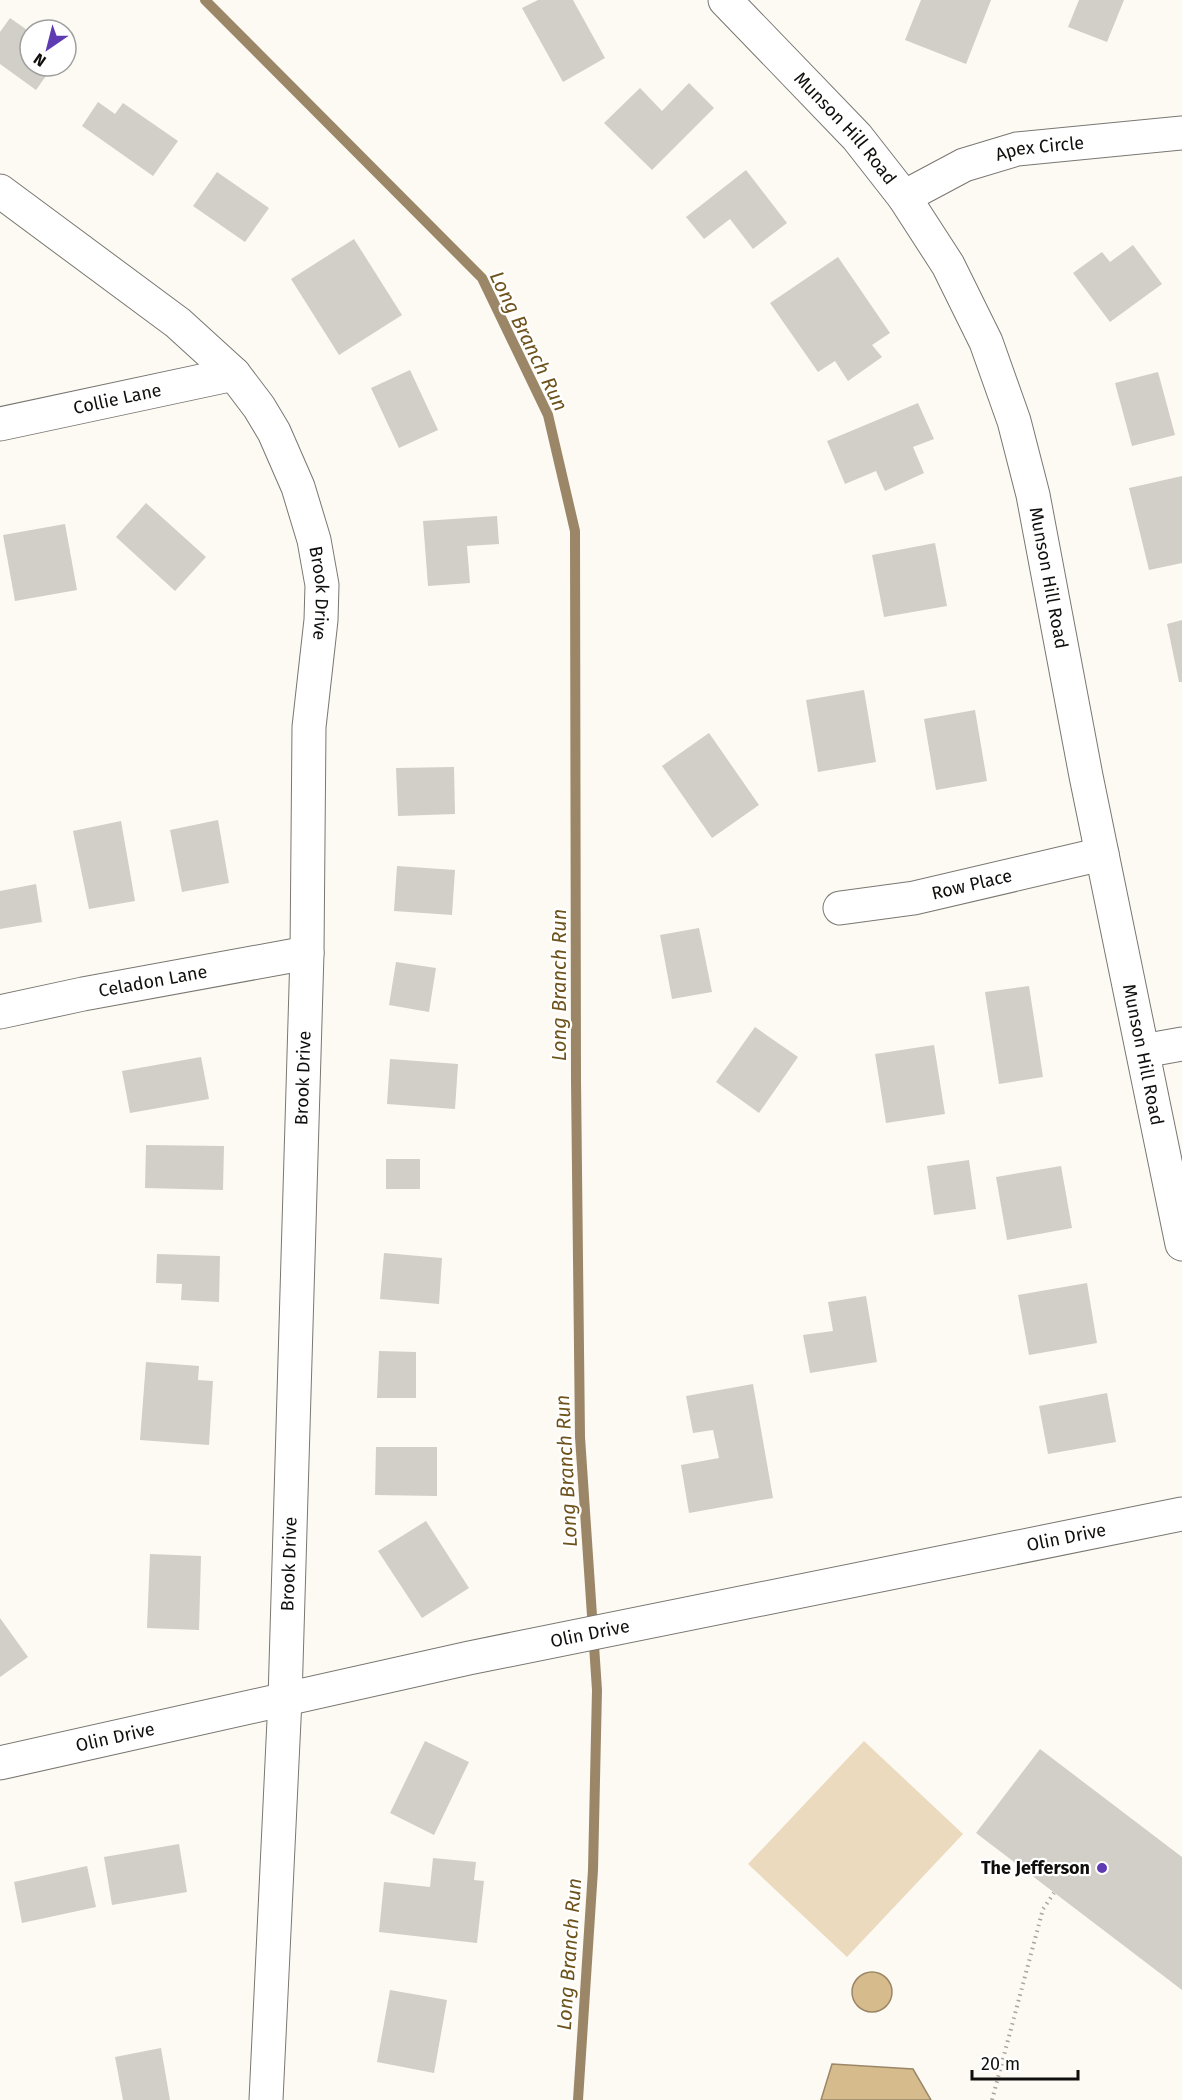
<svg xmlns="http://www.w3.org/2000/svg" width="1182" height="2100" viewBox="0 0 1182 2100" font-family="'Fira Sans',sans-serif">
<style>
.green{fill:#ebdabd}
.water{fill:#d6bb8d;stroke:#9b8767;stroke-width:1.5}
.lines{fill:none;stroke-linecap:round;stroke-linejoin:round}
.stream{stroke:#9b8767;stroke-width:10}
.building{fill:#d2cec8}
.minor-casing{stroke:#7a7772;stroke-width:35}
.path{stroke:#a8a5a1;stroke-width:4;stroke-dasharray:1.5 4.5;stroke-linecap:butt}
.minor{stroke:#fff;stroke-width:33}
.poi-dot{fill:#5e3bb3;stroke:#fff;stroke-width:2}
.labels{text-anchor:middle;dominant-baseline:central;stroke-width:4.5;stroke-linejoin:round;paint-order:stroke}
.street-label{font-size:18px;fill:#100f0d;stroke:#fff}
.poi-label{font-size:18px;font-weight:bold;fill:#100f0d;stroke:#fff;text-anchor:end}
.water-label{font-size:20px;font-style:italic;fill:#6d521b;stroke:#fff}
</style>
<rect width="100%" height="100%" fill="#fdfaf4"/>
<!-- green -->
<path class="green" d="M864,1741l99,93 -116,123 -99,-93z"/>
<!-- water -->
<g class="water">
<circle cx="872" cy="1992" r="20"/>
<path d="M832,2064l81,5 18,31h-110z"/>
</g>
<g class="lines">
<!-- stream -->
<path class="stream" d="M205,0l277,278 66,137 27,116 1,550 4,356 17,253 -4,180 -15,230"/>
</g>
<!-- building -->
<g class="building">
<path d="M538,0h35l32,58 -42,24 -41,-74z"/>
<path d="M921,0h70l-25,64 -61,-24z"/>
<path d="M1079,0h45l-17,42 -39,-15z"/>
<path d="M10,18l20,14v34h23l-17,24 -36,-26v-32z"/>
<path d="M689,83l25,25 -62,62 -48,-47 36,-35 22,23z"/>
<path d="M98,102l17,12 8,-11 55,38 -25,35 -71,-50z"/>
<path d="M746,170l41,53 -34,26 -23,-30 -26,20 -18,-22z"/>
<path d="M217,172l52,36 -24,34 -52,-36z"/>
<path d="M354,239l48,76 -63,40 -48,-76z"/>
<path d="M1133,245l29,39 -52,38 -37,-49 29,-21 8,10z"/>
<path d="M838,257l52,76 -18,12 10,12 -34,24 -13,-20 -17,11 -48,-69z"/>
<path d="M410,370l28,60 -39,18 -28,-60z"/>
<path d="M1158,372l17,63 -43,11 -17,-63z"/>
<path d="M918,403l16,36 -21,8 11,26 -39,18 -9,-20 -31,13 -18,-43z"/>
<path d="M1182,476v87l-33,7 -20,-82z"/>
<path d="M146,503l60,54 -31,34 -59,-54z"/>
<path d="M497,516l2,28 -32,2 3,37 -42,3 -5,-65z"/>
<path d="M65,524l12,66 -62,11 -12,-66z"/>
<path d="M935,543l12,63 -63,11 -12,-62z"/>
<path d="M1182,620v62h-3l-12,-58z"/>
<path d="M864,690l12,72 -58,10 -12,-72z"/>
<path d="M975,710l12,71 -51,9 -12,-71z"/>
<path d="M709,733l50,72 -47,33 -50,-72z"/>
<path d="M454,767l1,47 -57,2 -2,-48z"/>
<path d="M218,820l11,63 -47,9 -12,-62z"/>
<path d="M121,821l14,80 -46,8 -16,-78z"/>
<path d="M397,866l58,4 -3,45 -58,-4z"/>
<path d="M36,884l6,38 -42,7v-38z"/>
<path d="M699,928l13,64 -40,7 -12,-64z"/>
<path d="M396,962l40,6 -7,44 -40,-7z"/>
<path d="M1029,986l14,91 -44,7 -14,-92z"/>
<path d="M755,1027l43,30 -39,56 -43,-31z"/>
<path d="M934,1045l11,69 -59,9 -11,-69z"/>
<path d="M201,1057l8,42 -79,14 -8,-42z"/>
<path d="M390,1059l68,5 -3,45 -68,-5z"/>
<path d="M146,1145l78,1 -1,44 -78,-2z"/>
<rect x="386" y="1159" width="34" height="30"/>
<path d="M969,1160l7,49 -42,6 -7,-49z"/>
<path d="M1061,1166l11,62 -65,12 -11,-63z"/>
<path d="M384,1253l58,5 -3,46 -59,-5z"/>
<path d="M157,1254l63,2 -1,46 -38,-2 1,-16 -26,-1z"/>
<path d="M1087,1283l10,60 -68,12 -11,-60z"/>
<path d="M866,1296l11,66 -67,11 -7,-38 30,-4 -5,-29z"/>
<path d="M379,1351l37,1v46h-39z"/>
<path d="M146,1362l53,4 -1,14 15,1 -4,64 -69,-5z"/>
<path d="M753,1384l20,114 -84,15 -8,-48 38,-7 -6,-28 -20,3 -7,-37z"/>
<path d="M1107,1393l9,49 -68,12 -9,-48z"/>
<path d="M376,1447h61v49l-62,-1z"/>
<path d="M426,1521l43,67 -47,30 -44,-67z"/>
<path d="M150,1554l51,2 -2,74 -52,-2z"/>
<path d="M0,1618l28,39 -28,20z"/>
<path d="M425,1741l44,21 -35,73 -44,-22z"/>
<path d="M1040,1749l142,108v133l-206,-157z"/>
<path d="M179,1844l8,48 -75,13 -8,-48z"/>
<path d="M433,1858l43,4 -2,18 10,1 -7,62 -98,-11 5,-50 46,5z"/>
<path d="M87,1866l9,41 -74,16 -8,-41z"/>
<path d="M390,1990l57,10 -13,73 -57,-11z"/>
<path d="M161,2048l9,52h-47l-8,-43z"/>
</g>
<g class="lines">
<!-- minor casing -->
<g class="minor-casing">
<g id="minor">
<path id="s1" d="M725,0l132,137 47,60 44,68 38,77 28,79 19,74 53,281 96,468"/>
<path id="s2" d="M0,191l178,132 56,51 25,33 15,25 24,55 16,53 8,45 -1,35 -12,107 -2,226 -22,746 -19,401"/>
<path id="s3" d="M904,197l60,-32 53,-16 165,-16"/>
<path id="s4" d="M0,424l234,-50"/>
<path id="s5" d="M840,908l74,-10 188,-44"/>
<path id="s6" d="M0,1012l83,-18 224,-41"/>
<path d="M1143,1051l39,-7"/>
<path id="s7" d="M0,1763l469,-105 713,-144"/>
</g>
</g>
<!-- path -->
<path class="path" d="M992,2100l51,-191 11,-16"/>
<!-- minor -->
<use href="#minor" class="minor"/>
</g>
<!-- markers -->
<circle class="poi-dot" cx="1102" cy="1868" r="6"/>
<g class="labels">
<!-- street labels -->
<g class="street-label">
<text stroke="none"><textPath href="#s1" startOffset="176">Munson Hill Road</textPath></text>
<text stroke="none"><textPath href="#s3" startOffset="146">Apex Circle</textPath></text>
<text stroke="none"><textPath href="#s4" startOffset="120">Collie Lane</textPath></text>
<text stroke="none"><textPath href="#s1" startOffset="678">Munson Hill Road</textPath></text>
<text stroke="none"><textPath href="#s2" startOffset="537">Brook Drive</textPath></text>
<text stroke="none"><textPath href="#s5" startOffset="134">Row Place</textPath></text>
<text stroke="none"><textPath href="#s6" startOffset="156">Celadon Lane</textPath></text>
<text stroke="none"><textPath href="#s1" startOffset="1164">Munson Hill Road</textPath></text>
<text transform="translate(303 1078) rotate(-88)">Brook Drive</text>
<text stroke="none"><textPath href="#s7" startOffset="1090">Olin Drive</textPath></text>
<text transform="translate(289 1564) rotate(-88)">Brook Drive</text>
<text stroke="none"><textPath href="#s7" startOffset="604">Olin Drive</textPath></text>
<text stroke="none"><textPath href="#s7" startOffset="118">Olin Drive</textPath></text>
</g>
<!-- poi labels -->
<g class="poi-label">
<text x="1090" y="1868">The Jefferson</text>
</g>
<!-- water labels -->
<g class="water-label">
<text transform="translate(529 341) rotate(64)">Long Branch Run</text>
<text transform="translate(559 985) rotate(-90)">Long Branch Run</text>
<text transform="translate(566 1471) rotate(-93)">Long Branch Run</text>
<text transform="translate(569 1954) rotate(-86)">Long Branch Run</text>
</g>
</g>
<!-- north arrow -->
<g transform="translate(48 48) rotate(215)"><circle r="28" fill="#ffffff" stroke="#9f9f9e" stroke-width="1.5"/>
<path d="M0-4.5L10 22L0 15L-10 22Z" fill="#5e3bb3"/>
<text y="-9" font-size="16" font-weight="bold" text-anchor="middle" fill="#100f0d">N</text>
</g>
<!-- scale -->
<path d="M972 2070v9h106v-9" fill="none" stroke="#100f0d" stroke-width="3"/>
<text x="981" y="2070" font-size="18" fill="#100f0d" stroke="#ffffff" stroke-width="4.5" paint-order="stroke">20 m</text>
</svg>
